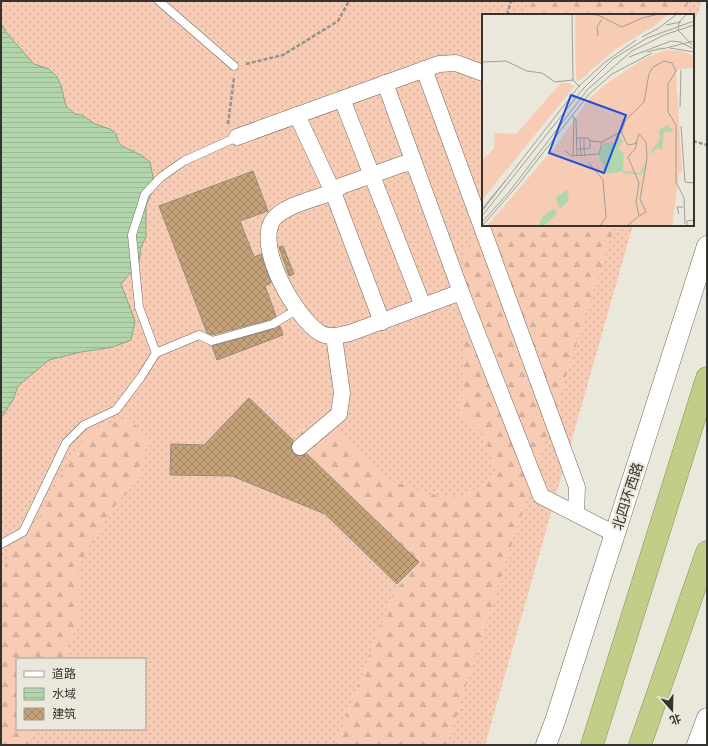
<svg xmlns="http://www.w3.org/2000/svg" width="708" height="746" viewBox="0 0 708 746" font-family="'Titillium Web','Noto Sans SC',sans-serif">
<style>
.grass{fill:url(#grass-dots);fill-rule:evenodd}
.forest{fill:url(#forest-firs)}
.water{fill:url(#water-rules);stroke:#8ca586}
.building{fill:url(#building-cross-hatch);stroke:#938b82}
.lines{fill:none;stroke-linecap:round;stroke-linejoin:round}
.service-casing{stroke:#6d6a5f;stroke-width:9}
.minor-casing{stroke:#6d6a5f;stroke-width:17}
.tertiary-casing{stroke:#6d6a5f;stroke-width:21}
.trunk-casing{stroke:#869056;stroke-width:23}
.path{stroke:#94928a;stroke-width:2.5;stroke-dasharray:4 2;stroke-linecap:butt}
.service{stroke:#fff;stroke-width:8}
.minor{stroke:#fff;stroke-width:16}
.tertiary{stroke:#fff;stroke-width:20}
.trunk{stroke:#c2ce88;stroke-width:22}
.labels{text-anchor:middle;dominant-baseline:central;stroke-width:4;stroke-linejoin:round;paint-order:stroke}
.street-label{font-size:14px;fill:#35332f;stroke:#eae7db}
.inset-river{fill:none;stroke:#b2d6ac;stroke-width:2}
.inset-road{fill:none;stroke:#a29f96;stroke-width:1}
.view{fill:#1d4ed8;fill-opacity:0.15;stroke:#1d4ed8;stroke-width:2}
.inset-edge{fill:none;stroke:#35332f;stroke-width:2}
</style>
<defs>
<pattern id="grass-dots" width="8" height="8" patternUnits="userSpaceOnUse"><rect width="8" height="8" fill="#f7cbb4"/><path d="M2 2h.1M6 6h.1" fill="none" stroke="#d4af9b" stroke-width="1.8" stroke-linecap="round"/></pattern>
<pattern id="forest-firs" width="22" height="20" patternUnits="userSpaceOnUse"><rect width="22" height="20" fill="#f7cbb4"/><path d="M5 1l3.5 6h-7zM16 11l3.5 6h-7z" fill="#d4af9b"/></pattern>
<pattern id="water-rules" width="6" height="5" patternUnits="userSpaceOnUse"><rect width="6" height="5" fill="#b2d6ac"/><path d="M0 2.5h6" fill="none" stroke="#9ab894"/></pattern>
<pattern id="building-cross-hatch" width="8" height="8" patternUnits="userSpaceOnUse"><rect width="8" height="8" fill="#c5a278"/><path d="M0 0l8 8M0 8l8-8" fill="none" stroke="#a18563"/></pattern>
</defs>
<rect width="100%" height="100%" fill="#eae7db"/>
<!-- grass -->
<path class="grass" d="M1,1h701l-9,26v-12h-210v210h150l-148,520h-484zM17,659h128v70h-128z"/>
<!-- forest -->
<g class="forest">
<path d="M534,1h155l-5,14h-162z"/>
<path d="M488,225h127l-168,520h-112l57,-150 27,-33 -111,-108 -11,-27 38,2 47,48 46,17 31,3 24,-11 13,-15 -12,-36 -23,-20 4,-165z"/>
<path d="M130,418l18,21 -8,38 -30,35 -32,56 1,55 -16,36h-46v70h17l-5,16h-28v-164l7,-28 31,-36 24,-45 27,-42z"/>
</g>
<!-- water -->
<path class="water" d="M1,23l4,8 29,33 15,5 8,8 4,9 5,20 9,8 7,1 13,9 15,5 6,5 2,7 4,5 19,9 9,7 3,15v12l-7,17v31l-5,10 -2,16 -18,21 14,37 -4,19 -18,7 -32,5 -32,8 -31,26 -5,14 -12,18z"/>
<!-- building -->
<g class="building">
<path d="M253,171l15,40 -28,10 14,36 7,-3 10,29 -6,3 11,30 -5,3 -59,16 -5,-2 -48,-127z"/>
<path d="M283,246l11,28 -5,2 -10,-29z"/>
<path d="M280,326l3,9 -66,25 -5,-14 62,-17z"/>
<path d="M249,398l44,42 -2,8 2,5 8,3 6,-2 112,108 -22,22 -72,-70 -93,-38 -62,-1 1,-31 33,1z"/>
</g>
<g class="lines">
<!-- service casing -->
<g class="service-casing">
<g id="service">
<path d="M159,1l75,65"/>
<path d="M237,137l-53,24 -23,16 -16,17 -13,41 7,72 17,46 43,-18 13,6 61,-17 23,-14"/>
<path d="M1,544l22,-12 43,-89 18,-18 32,-15 25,-33 15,-24"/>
</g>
</g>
<!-- minor casing -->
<g class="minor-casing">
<g id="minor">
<path d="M424,69l153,418 -1,27"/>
<path d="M385,83l76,209 80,204 74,38"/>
<path d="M342,99l81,207"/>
<path d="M297,115l36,77c-16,6 -51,14 -60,28 -18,27 22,97 47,113 8,5 22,2 30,0l111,-41"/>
<path d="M237,137l202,-73 17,-1 27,10"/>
<path d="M382,322l-49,-130 8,-6 62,-22 11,-1"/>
<path d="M300,447l39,-33 3,-21 -8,-57"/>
</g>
</g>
<!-- tertiary casing -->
<g class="tertiary-casing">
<g id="tertiary">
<path d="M546,745l9,-24 152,-475"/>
<path d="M697,745l10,-27"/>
</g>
</g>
<!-- trunk casing -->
<g class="trunk-casing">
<g id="trunk">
<path d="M592,745l115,-367"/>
<path d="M640,745l67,-193"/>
</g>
</g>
<!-- path -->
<g class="path">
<path d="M507,15l4,-14"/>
<path d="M246,64l37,-9 55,-34 11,-20"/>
<path d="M228,124l6,-46"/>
<path d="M693,141l14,4"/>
</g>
<!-- service -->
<use href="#service" class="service"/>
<!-- minor -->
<use href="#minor" class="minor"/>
<!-- tertiary -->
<use href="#tertiary" class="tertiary"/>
<!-- trunk -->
<use href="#trunk" class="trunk"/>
</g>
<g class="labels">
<!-- street labels -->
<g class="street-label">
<text transform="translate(627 496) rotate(-72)">北四环西路</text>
</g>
</g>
<!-- overview -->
<g transform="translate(482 14)">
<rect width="212" height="212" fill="#eae7db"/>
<path d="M184,36l15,1 13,5v12l-16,1 -2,4 6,97 -3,4 -7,52h-185l67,-78 36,-50 13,-12 40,-27z" fill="#f7cbb4"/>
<path d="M185,37l16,1 11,4v11h-15l-5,7 -5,-9h-4l-18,9 3,12 -6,14 -5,-2 -10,-13 -23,13 -18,20 5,14 -8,-9h-6l1,5 -5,13 -9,7 2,5 -10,10 -7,24 -8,4 -9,13 -26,22h-19l30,-32 74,-94 56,-43zM79,69h8l5,4 -92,113v-40l12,-11 1,-16 21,1zM178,69l7,12 -3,25 -4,3 -4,-8 3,-5v-11l-3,-10zM157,88v6l-13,10 -7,12 -13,7 1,-5 7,-5 13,-18zM171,105l5,6 1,11 -2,5 1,-8 -4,-6 -10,2 -4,-2zM159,126l5,2 1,16 -6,16 -3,-2 -2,-12 2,-16zM176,134l5,3 -3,4 5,13 -4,6 -5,-10zM151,138l3,2 -4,10 2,7 -6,20 -4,2 -2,-3 2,-8 -5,-6 -7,-2 3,-3 4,3 4,-2 1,-13zM110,166l11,6v21l3,5 -5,4 -2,10h-5l2,-16 -5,-2 -7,2 -5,14 -15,2 17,-9 -2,-18zM130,189h5l4,4 -11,10z" fill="#f7cbb4"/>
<path d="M93,0h93l-14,12 -40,24 -35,31 -3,-1z" fill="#f7cbb4"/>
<path d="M117.5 16a5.5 5.5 0 1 1 11 0a5.5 5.5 0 1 1-11 0ZM95.5 27a5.5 5.5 0 1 1 11 0a5.5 5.5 0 1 1-11 0ZM119,22l1,8 -12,1v-8zM95,32h26v10h-13v6h-13z" fill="#f7cbb4"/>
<path d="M185,111l7,6 -10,1 -2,18 -4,-2 -10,7 12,-16 -1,-9zM137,122l4,5 -5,7 6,6 -1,17 -16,3 -9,-20 6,-11h10zM85,176l2,10 -8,8 -3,-2 -2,-9zM71,195l4,3 -1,3 -13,11 -4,-1 3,-8z" fill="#b2d6ac"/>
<path class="inset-river" d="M141,158l18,2 5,-12"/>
<path class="inset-road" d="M90,0l1,66 7,7M104,0l12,1 24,12 20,-9 17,-4M205,0l-8,8 -1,8 14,15M184,11l15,-3M174,16l21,-16M116,22l-1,-9 5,-8M160,23l15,-8M188,34l24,4M180,35l32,-8M165,38l16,-4M147,43l42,-16 9,1 14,7M0,48l24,-1 21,10 15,2 13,9 18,-2M198,93l1,-37M90,101l4,5 1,36M199,112l4,56 9,1M139,117l6,13 3,1 7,-2 -2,6 -7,8 11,26 -3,19 3,14 7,-4 -6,-13 7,-40 -1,-17 -7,-8 -3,9M95,124h11l2,3v7l-6,1 1,7M98,124l1,18M120,128l20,-11 3,-10 19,-19 5,-28 4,-7 11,-6 8,2 4,8 -8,13v28l8,13v57l8,16 1,26M95,135h7v-11M83,137l7,5 27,-2 3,-12 -12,-1M91,142l1,-39M106,148l15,18 3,37 -6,9M0,195l24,-29M0,197l97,-125 25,-23 32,-23M197,200l-2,-7h6M0,202l100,-126 31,-31 34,-21 47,-17M0,208l27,-30 79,-103 44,-38 32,-16 30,-10M0,212l35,-40 72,-92 23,-20 40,-21M145,212l12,-10M205,212v-5l7,-1"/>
<path class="view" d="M89,81l55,20 -22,58 -55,-20z"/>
<rect width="212" height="212" class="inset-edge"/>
</g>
<!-- border -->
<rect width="708" height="746" fill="none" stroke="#35332f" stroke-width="4"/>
<!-- legend -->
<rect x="16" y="658" width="130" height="72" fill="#eae7db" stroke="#a29f96"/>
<rect x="24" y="671" width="20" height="6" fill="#ffffff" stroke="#a29f96"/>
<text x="52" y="678" font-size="12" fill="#35332f">道路</text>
<rect x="24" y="688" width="20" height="12" fill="url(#water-rules)" stroke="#a29f96"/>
<text x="52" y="698" font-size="12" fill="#35332f">水域</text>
<rect x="24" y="708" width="20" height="12" fill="url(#building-cross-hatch)" stroke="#a29f96"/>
<text x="52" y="718" font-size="12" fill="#35332f">建筑</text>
<!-- north arrow -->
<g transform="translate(672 710) rotate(160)" stroke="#eae7db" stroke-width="3" paint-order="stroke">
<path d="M0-3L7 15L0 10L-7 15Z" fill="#35332f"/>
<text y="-6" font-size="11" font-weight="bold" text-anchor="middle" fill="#35332f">北</text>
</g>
</svg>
